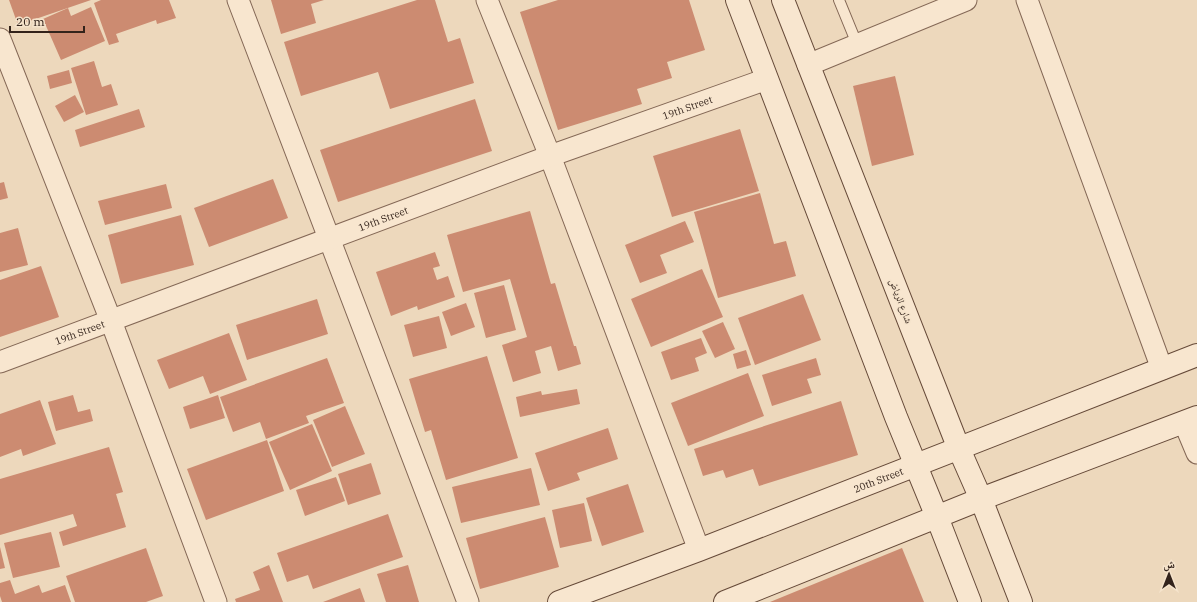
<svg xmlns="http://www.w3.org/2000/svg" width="1197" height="602" viewBox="0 0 1197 602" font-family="'IBM Plex Serif','Noto Naskh Arabic',serif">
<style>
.building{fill:#cc8b71}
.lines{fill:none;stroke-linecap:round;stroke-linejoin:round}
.lane-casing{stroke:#846856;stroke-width:12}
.street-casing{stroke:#846856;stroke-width:23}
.secondary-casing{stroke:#664a39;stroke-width:24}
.lane{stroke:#f8e6cf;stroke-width:10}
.street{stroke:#f8e6cf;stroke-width:21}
.secondary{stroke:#f8e6cf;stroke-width:22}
.labels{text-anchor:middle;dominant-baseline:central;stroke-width:3;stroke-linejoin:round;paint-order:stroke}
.street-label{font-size:10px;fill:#33231b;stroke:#f5e3cb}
</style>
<rect width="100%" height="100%" fill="#edd8bc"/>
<!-- building -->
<g class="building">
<path d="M9,0h82l-73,25z"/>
<path d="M101,0h68l7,18 -19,6 -1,-4 -40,14 3,8 -10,3 -15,-42z"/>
<path d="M271,0h53l-13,4 5,19 -35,11z"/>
<path d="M417,0h18l13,42 12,-4 14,45 -84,26 -12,-37 -77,24 -17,-54z"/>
<path d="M558,0h131l16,50 -38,12 5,16 -35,11 5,15 -84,26 -38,-118z"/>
<path d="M91,7l14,34 -44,19 -18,-41 25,-11 3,8z"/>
<path d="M94,61l8,26 9,-3 7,21 -32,10 -15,-47z"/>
<path d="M69,70l3,13 -22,6 -3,-13z"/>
<path d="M895,76l19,79 -42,11 -19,-80z"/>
<path d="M75,95l9,17 -20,10 -9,-16z"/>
<path d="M475,99l17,52 -154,51 -18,-52z"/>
<path d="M139,109l6,18 -65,20 -5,-17z"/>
<path d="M740,129l19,62 -87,26 -19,-61z"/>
<path d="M273,179l15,39 -79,29 -15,-39z"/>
<path d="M4,182l4,16 -8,2v-17z"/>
<path d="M166,184l6,24 -67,17 -7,-24z"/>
<path d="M760,193l14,51 12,-3 10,35 -78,22 -24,-86z"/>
<path d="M530,211l21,73 4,-1 19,63h2l5,18 -23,7 -7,-25 -16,5 6,22 -28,9 -11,-37 25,-8 -17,-58 -47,13 -16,-57z"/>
<path d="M181,215l13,50 -73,19 -13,-49z"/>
<path d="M685,221l9,21 -34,13 7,18 -27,10 -15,-38z"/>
<path d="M18,228l10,37 -28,7v-39z"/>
<path d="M435,252l5,14 -7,2 4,12 11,-4 7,21 -37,13 -1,-4 -26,10 -15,-44z"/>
<path d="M41,266l18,51 -59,20v-57z"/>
<path d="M702,269l21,48 -72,30 -20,-48z"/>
<path d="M504,285l12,45 -30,8 -12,-45z"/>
<path d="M803,294l18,46 -66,25 -17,-47z"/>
<path d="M317,299l11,35 -81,26 -11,-35z"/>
<path d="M466,303l9,24 -24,9 -9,-24z"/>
<path d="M439,316l8,32 -34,9 -9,-32z"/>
<path d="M723,322l12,27 -20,9 -13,-27z"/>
<path d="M229,333l18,47 -37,14 -7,-18 -34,13 -12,-29z"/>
<path d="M701,338l6,15 -12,5 4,13 -28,9 -10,-28z"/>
<path d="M746,350l5,15 -14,4 -4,-15z"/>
<path d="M487,356l31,102 -72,22 -15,-50 -6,2 -16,-53z"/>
<path d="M327,358l17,45 -38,13 3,7 -43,16 -6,-17 -27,10 -13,-35z"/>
<path d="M816,358l5,17 -14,4 5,14 -40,13 -10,-31z"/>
<path d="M748,373l16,43 -76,30 -17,-43z"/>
<path d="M577,389l3,15 -60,13 -4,-20 25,-6 1,4z"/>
<path d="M73,395l5,17 12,-3 3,12 -37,10 -8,-29z"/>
<path d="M218,395l7,23 -35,11 -7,-22z"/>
<path d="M40,400l16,44 -33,12 -2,-7 -21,8v-43z"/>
<path d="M841,401l17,54 -99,31 -6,-17 -27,9 -3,-8 -20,6 -9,-27z"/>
<path d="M345,406l20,48 -33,13 -19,-47z"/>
<path d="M312,424l20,47 -42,19 -21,-48z"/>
<path d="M608,428l10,31 -41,14 3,7 -32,11 -13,-38z"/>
<path d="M267,440l17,51 -78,29 -19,-51z"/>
<path d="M109,447l14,45 -7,2 10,33 -63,19 -4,-14 18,-6 -4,-12 -73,21v-56z"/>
<path d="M371,463l10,31 -33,11 -10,-31z"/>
<path d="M531,468l9,37 -79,18 -9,-36z"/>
<path d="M336,477l9,24 -40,15 -9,-26z"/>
<path d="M628,484l16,48 -42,14 -16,-48z"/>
<path d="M584,503l8,38 -32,7 -8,-38z"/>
<path d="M388,514l15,43 -90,32 -5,-14 -21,7 -10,-29z"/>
<path d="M545,517l14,50 -79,22 -14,-51z"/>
<path d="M51,532l9,35 -47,11 -9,-35z"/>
<path d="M0,547l5,21 -5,1z"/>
<path d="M146,548l17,48 -17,6h-71l-9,-26z"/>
<path d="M902,548l22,54h-154z"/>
<path d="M269,565l14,37h-47l-1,-3 25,-9 -7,-18z"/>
<path d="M408,565l11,37h-33l-9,-28z"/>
<path d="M10,580l5,14 24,-9 3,8 23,-8 6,17h-69l-2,-6v-13z"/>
<path d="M360,588l5,14h-42z"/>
</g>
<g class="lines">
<!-- lane casing -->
<g class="lane-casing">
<path id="lane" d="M839,0l18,44"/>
</g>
<!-- street casing -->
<g class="street-casing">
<g id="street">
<path d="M238,0l230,602"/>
<path d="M487,0l63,156 149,394"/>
<path d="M1027,0l135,369"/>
<path d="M0,39l111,282 105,281"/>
<path d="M808,65l158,-65"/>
<path id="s1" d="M0,362l550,-206 217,-77"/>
<path d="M1184,422l13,31"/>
</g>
</g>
<!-- secondary casing -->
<g class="secondary-casing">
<g id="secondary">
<path d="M737,0l159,417 41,100 33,85"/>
<path d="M783,0l176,449 22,50 40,103"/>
<path id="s2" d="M559,602l140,-52 498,-195"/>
<path d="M725,602l256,-103 216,-82"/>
</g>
</g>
<!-- lane -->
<use href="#lane" class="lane"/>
<!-- street -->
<use href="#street" class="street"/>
<!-- secondary -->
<use href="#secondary" class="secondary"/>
</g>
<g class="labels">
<!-- street labels -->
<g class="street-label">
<text stroke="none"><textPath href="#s1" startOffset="733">19th Street</textPath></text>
<text stroke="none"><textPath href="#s1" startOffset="409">19th Street</textPath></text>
<text transform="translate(901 301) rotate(69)">شارع الرياض</text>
<text stroke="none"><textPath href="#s1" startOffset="85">19th Street</textPath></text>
<text stroke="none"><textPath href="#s2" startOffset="342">20th Street</textPath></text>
</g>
</g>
<!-- north arrow -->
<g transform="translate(1169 574)" stroke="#f5e3cb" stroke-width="3" paint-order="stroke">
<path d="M0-3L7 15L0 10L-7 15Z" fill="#33231b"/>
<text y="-6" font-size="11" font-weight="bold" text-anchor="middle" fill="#33231b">ش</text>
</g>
<!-- scale -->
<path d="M10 26v6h74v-6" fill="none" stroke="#33231b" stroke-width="2"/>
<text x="16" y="26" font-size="12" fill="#33231b" stroke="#f5e3cb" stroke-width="3" paint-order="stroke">20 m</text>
</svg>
